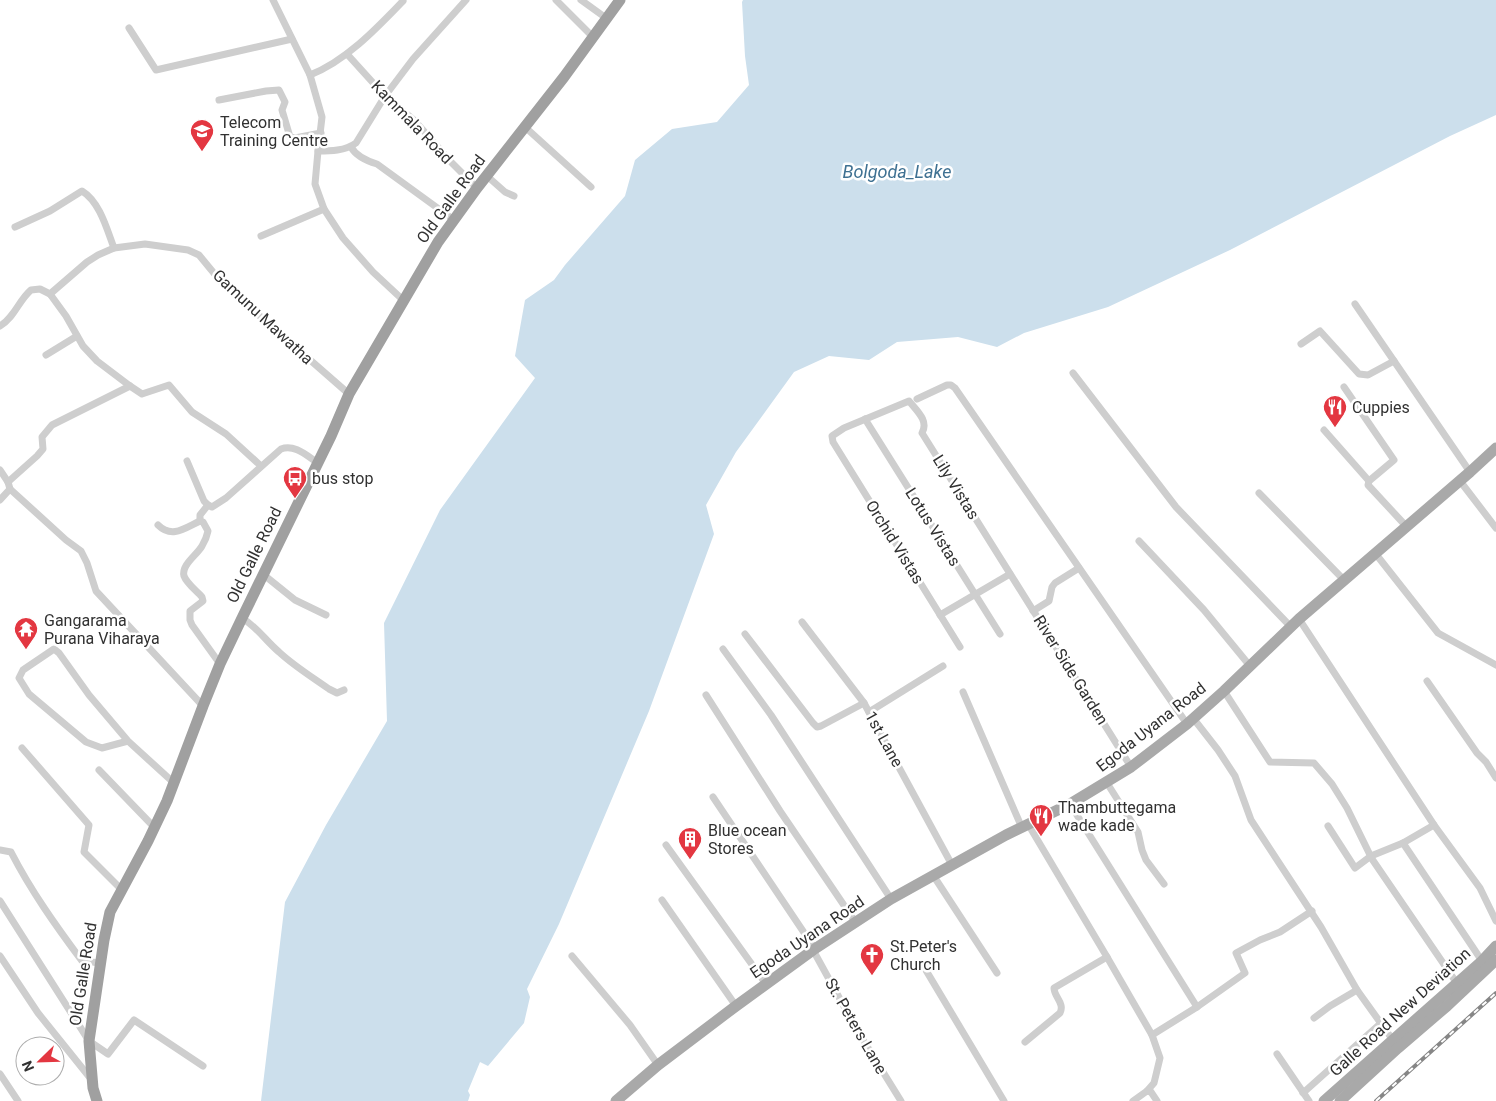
<svg xmlns="http://www.w3.org/2000/svg" width="1496" height="1101" viewBox="0 0 1496 1101" font-family="Roboto,sans-serif">
<style>
.water{fill:#ccdfec}
.lines{fill:none;stroke-linecap:round;stroke-linejoin:round}
.minor{stroke:#cecece;stroke-width:7}
.primary{stroke:#a9a9a9;stroke-width:11}
.trunk{stroke:#a0a0a0;stroke-width:11}
.rail-casing{stroke:#868686;stroke-width:4}
.rail{stroke:#fff;stroke-width:2;stroke-dasharray:5.5;stroke-linecap:butt}
.labels{text-anchor:middle;dominant-baseline:central;stroke-width:5;stroke-linejoin:round;paint-order:stroke}
.poi-label{font-size:16px;fill:#313131;stroke:#fff;text-anchor:start}
.street-label{font-size:16px;fill:#313131;stroke:#fff}
.water-label{font-size:18px;font-style:italic;fill:#3f7192;stroke:#fff}
</style>
<rect width="100%" height="100%" fill="#fff"/>
<!-- water -->
<path class="water" d="M743,0h753v115l-46,21 -220,114 -122,57 -84,26 -27,14 -39,-10 -61,5 -28,18 -40,-4 -35,16 -58,80 -30,53 8,29 -65,177 -90,213 -32,65 3,8 -6,26 -36,43 -8,-4 -12,29 2,4 -2,6h-207l24,-199 41,-77 61,-104 -3,-98 56,-113 95,-132 -20,-22 10,-56 29,-20 11,-15 60,-69 10,-36 37,-31 45,-7 32,-37 -4,-29 -3,-54z"/>
<g class="lines">
<!-- minor -->
<g class="minor">
<path d="M273,0l37,75 12,42 -4,34 -3,33 9,25 19,29 30,34 30,28"/>
<path d="M556,0l37,37"/>
<path d="M581,0l25,18"/>
<path d="M129,28l27,42 136,-31"/>
<path d="M347,54l38,42 30,25 36,41 26,26"/>
<path d="M310,75c36,-14 67,-47 93,-74"/>
<path d="M219,100l47,-9 13,-1 6,12 -3,8 8,27 5,1 26,-5"/>
<path d="M525,127l66,60"/>
<path d="M351,147c5,9 16,14 26,17l77,56"/>
<path d="M318,151c12,0 27,0 38,-8l29,-47 28,-37 53,-59"/>
<path d="M487,176l18,16 9,4"/>
<path d="M15,227l35,-16 32,-20c18,11 25,39 32,57"/>
<path d="M261,236l63,-27"/>
<path d="M50,294l16,22 17,30 14,15 33,25 12,8 27,-9 23,27 34,22 35,32"/>
<path d="M1355,304l115,168"/>
<path d="M0,326c14,-8 19,-26 31,-36l9,-1 10,5 37,-32 11,-7 16,-7 31,-4 43,6 11,5 23,28 127,111"/>
<path d="M1301,344l19,-13 39,43 9,1 26,-14"/>
<path d="M46,355l31,-19"/>
<path d="M1073,373l103,134 115,120"/>
<path d="M1344,387l50,73 -25,21 -1,4 38,41"/>
<path d="M917,399l30,-14h4l4,3 232,336"/>
<path d="M865,419l135,215"/>
<path d="M1324,430l45,51"/>
<path d="M187,461l17,40 4,4 4,2 14,-9 55,-49c14,-5 26,7 37,14"/>
<path d="M0,470l8,12 2,7 56,51 15,11 6,12 9,28 107,115"/>
<path d="M1460,481l36,47"/>
<path d="M8,482l29,-26 6,-7 -1,-12 10,-12 78,-39"/>
<path d="M1259,493l85,87"/>
<path d="M0,500l10,-11"/>
<path d="M200,521v-6l8,-10"/>
<path d="M158,525c14,14 27,3 42,-4l3,1 5,9c-1,5 -3,10 -6,15 -5,9 -21,19 -18,30 3,8 13,15 18,21l1,4 -13,10v9l2,5 28,39"/>
<path d="M1139,541l65,69 46,56"/>
<path d="M1375,553l63,80 58,32"/>
<path d="M264,575l31,25 31,15"/>
<path d="M1033,611l16,-10 3,-14 3,-4 24,-15"/>
<path d="M940,615l70,-41"/>
<path d="M242,618c15,9 24,23 37,34 15,14 33,25 50,37l8,4 7,-3"/>
<path d="M1299,619l135,206 46,63 16,33"/>
<path d="M802,622l62,81 88,162"/>
<path d="M745,634l68,89 4,4 4,-1 43,-23"/>
<path d="M960,647l-127,-205 -1,-6 12,-8 65,-27c8,10 20,20 13,32l209,334"/>
<path d="M723,649l48,66 120,184"/>
<path d="M1427,681l50,72 9,9 10,16"/>
<path d="M1224,691l46,71 44,1 18,21 15,24 25,51 84,123"/>
<path d="M963,692l59,136"/>
<path d="M706,695l74,116 76,112"/>
<path d="M869,712l74,-46"/>
<path d="M1193,718l25,32 17,26 16,44 70,107 36,63 38,53"/>
<path d="M128,741l-26,7 -16,-6 -57,-48 -10,-16 4,-8 31,-21 5,4 30,42 39,46 46,42"/>
<path d="M22,748l67,77 -5,27 38,38"/>
<path d="M99,770l55,57"/>
<path d="M1107,783l31,49 4,18 4,10 18,24"/>
<path d="M713,797l102,152"/>
<path d="M1070,804l127,203"/>
<path d="M1028,824l79,133 45,78"/>
<path d="M1328,826l27,42 16,-12 32,-13 31,-18"/>
<path d="M1403,843l79,118"/>
<path d="M666,845l100,139"/>
<path d="M0,850l11,2c20,39 45,74 71,109l19,2"/>
<path d="M933,875l64,98"/>
<path d="M662,900l74,106"/>
<path d="M0,901l89,140 19,13 26,-34 69,46"/>
<path d="M813,950l44,80 44,71"/>
<path d="M0,956l38,57 53,66"/>
<path d="M572,956l58,69 28,40"/>
<path d="M924,967l80,134"/>
<path d="M1314,1018l16,-12 27,-16"/>
<path d="M1025,1042l35,-29c5,-10 -6,-16 -6,-25l53,-31"/>
<path d="M1277,1054l32,47"/>
<path d="M0,1074l18,27"/>
<path d="M1147,1091l4,1 6,9"/>
<path d="M1303,1093l78,-70"/>
<path d="M1133,1101l14,-10 7,-8 6,-25 -8,-23 45,-28 48,-34 -9,-20 24,-13 20,-8 32,-21"/>
</g>
<!-- primary -->
<g class="primary">
<path d="M616,1101l42,-36 78,-59 77,-56 78,-51 115,-64 64,-31 61,-37 56,-43 37,-33 75,-72 171,-147 26,-24"/>
<path d="M1324,1101l158,-140 14,-15"/>
<path d="M1340,1101l58,-53 49,-42 49,-46"/>
</g>
<!-- trunk -->
<path class="trunk" d="M97,1101l-4,-13 -4,-47 15,-101 6,-28 38,-71 19,-40 36,-95 17,-42 22,-46 89,-182 18,-42 89,-152 39,-54 87,-111 56,-77"/>
<!-- rail casing -->
<g class="rail-casing">
<path id="rail" d="M1376,1101l120,-108"/>
</g>
<!-- rail -->
<use href="#rail" class="rail"/>
</g>
<!-- icons -->
<defs>
<g id="school-pin" transform="scale(1.25)"><path d="M0 17L-7.5 6A9.5 9.5 0 1 1 7.5 6Z" fill="#e33741" stroke="#fff"/><path d="M0-5L7-2L0 1L-7-2ZM-4 1L0 2.5L4 1V4Q0 6-4 4Z" fill="#fff"/></g>
<g id="restaurant-pin" transform="scale(1.25)"><path d="M0 17L-7.5 6A9.5 9.5 0 1 1 7.5 6Z" fill="#e33741" stroke="#fff"/><path d="M-5-6h1v4h1v-4h1v4h1v-4h1v5L-1.5 .5V6h-2V.5L-5-1ZM5-6V6H3V1.5H1.5Q1.5-4 5-6Z" fill="#fff"/></g>
<g id="bus-pin" transform="scale(1.25)"><path d="M0 17L-7.5 6A9.5 9.5 0 1 1 7.5 6Z" fill="#e33741" stroke="#fff"/><path d="M-5-6H5V4H4V6H2V4H-2V6H-4V4H-5ZM-3.5-4V0h7V-4ZM-3.5 1.2v1.5H-2V1.2ZM2 1.2v1.5H3.5V1.2Z" fill="#fff"/></g>
<g id="temple-pin" transform="scale(1.25)"><path d="M0 17L-7.5 6A9.5 9.5 0 1 1 7.5 6Z" fill="#e33741" stroke="#fff"/><path d="M0-6L5-2H3V0L6.5 2.5H4V6H1.5V3h-3V6H-4V2.5H-6.5L-3 0V-2H-5Z" fill="#fff"/></g>
<g id="building-pin" transform="scale(1.25)"><path d="M0 17L-7.5 6A9.5 9.5 0 1 1 7.5 6Z" fill="#e33741" stroke="#fff"/><path d="M-4-6H4V6H1V3H-1V6H-4ZM-2.5-4.3h1.7v1.8h-1.7ZM.8-4.3h1.7v1.8H.8ZM-2.5-1h1.7V.8h-1.7ZM.8-1h1.7V.8H.8Z" fill="#fff"/></g>
<g id="church-pin" transform="scale(1.25)"><path d="M0 17L-7.5 6A9.5 9.5 0 1 1 7.5 6Z" fill="#e33741" stroke="#fff"/><path d="M-1.2-6h2.4v3.5h3.3v2.4h-3.3V6h-2.4V-.1h-3.3v-2.4h3.3Z" fill="#fff"/></g>
</defs>
<g fill-rule="evenodd">
<use href="#school-pin" x="202" y="131"/>
<use href="#restaurant-pin" x="1335" y="407"/>
<use href="#bus-pin" x="295" y="478"/>
<use href="#temple-pin" x="26" y="629"/>
<use href="#restaurant-pin" x="1041" y="816"/>
<use href="#building-pin" x="690" y="839"/>
<use href="#church-pin" x="872" y="955"/>
</g>
<g class="labels">
<!-- poi labels -->
<g class="poi-label">
<text x="220" y="122">Telecom<tspan x="220" dy="18">Training Centre</tspan></text>
<text x="1352" y="407">Cuppies</text>
<text x="312" y="478">bus stop</text>
<text x="44" y="620">Gangarama<tspan x="44" dy="18">Purana Viharaya</tspan></text>
<text x="1058" y="807">Thambuttegama<tspan x="1058" dy="18">wade kade</tspan></text>
<text x="708" y="830">Blue ocean<tspan x="708" dy="18">Stores</tspan></text>
<text x="890" y="946">St.Peter's<tspan x="890" dy="18">Church</tspan></text>
</g>
<!-- street labels -->
<g class="street-label">
<text transform="translate(412 122) rotate(46)">Kammala Road</text>
<text transform="translate(451 199) rotate(-54)">Old Galle Road</text>
<text transform="translate(263 317) rotate(43)">Gamunu Mawatha</text>
<text transform="translate(956 487) rotate(58)">Lily Vistas</text>
<text transform="translate(933 527) rotate(58)">Lotus Vistas</text>
<text transform="translate(895 542) rotate(58)">Orchid Vistas</text>
<text transform="translate(254 555) rotate(-64)">Old Galle Road</text>
<text transform="translate(1071 670) rotate(58)">River Side Garden</text>
<text transform="translate(1151 727) rotate(-38)">Egoda Uyana Road</text>
<text transform="translate(884 739) rotate(61)">1st Lane</text>
<text transform="translate(807 937) rotate(-34)">Egoda Uyana Road</text>
<text transform="translate(83 974) rotate(-81)">Old Galle Road</text>
<text transform="translate(1400 1012) rotate(-42)">Galle Road New Deviation</text>
<text transform="translate(856 1026) rotate(60)">St. Peters Lane</text>
</g>
<!-- water labels -->
<g class="water-label">
<text x="897" y="171">Bolgoda_Lake</text>
</g>
</g>
<!-- north arrow -->
<g transform="translate(40 1061) rotate(247)"><circle r="24" fill="#ffffff" stroke="#adadad"/>
<path d="M0-4L9 19L0 12L-9 19Z" fill="#e33741"/>
<text y="-8" font-size="14" font-weight="bold" text-anchor="middle" fill="#313131">N</text>
</g>
</svg>
